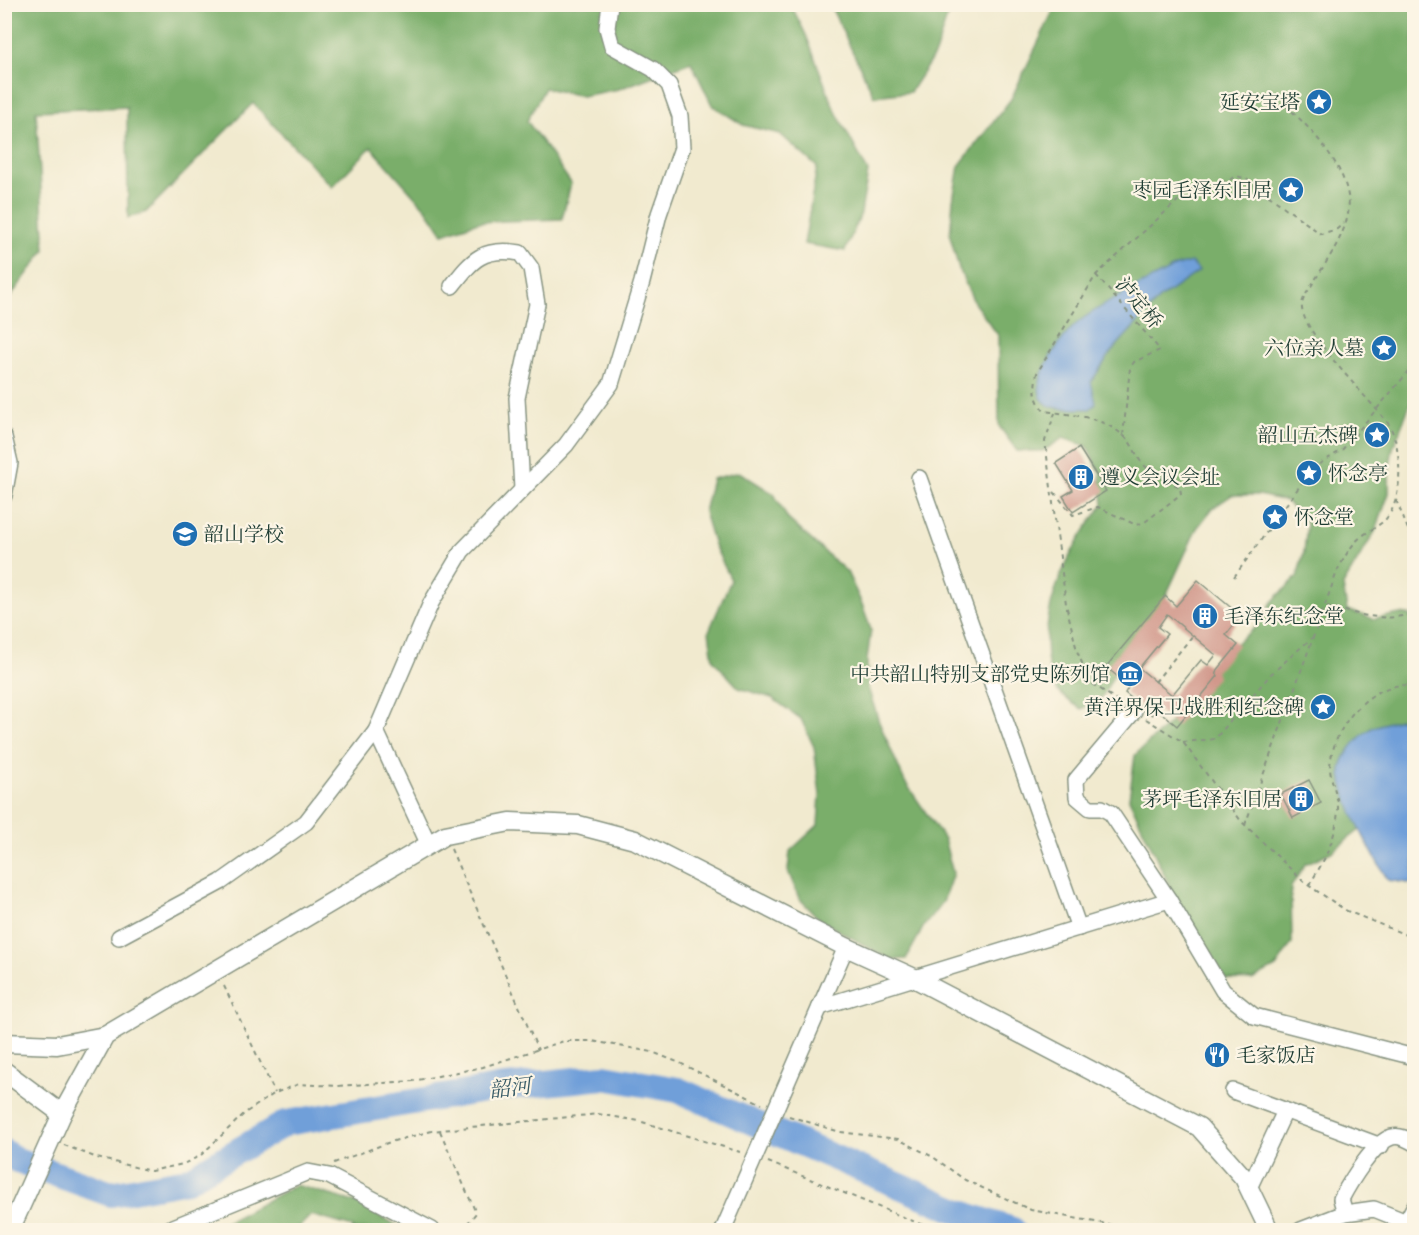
<svg xmlns="http://www.w3.org/2000/svg" width="1419" height="1235" viewBox="0 0 1419 1235" font-family="'IM FELL French Canon','Noto Serif SC',serif">
<style>
.forest{fill:#7aae6a;stroke:#4c764f;stroke-width:1.5;fill-rule:evenodd}
.water{fill:#6f9fd9;stroke:#476e86;stroke-width:1.5}
.lines{fill:none;stroke-linecap:round;stroke-linejoin:round}
.river{stroke:#6f9fd9;stroke-width:26}
.building{fill:#d1988b;fill-rule:evenodd}
.minor-casing{stroke:#889482;stroke-width:18}
.major-casing{stroke:#889482;stroke-width:21}
.path{stroke:#889482;stroke-width:2;stroke-dasharray:4.5 4.5;stroke-linecap:butt}
.minor{stroke:#fff;stroke-width:15}
.major{stroke:#fff;stroke-width:18}
.labels{text-anchor:middle;dominant-baseline:central;stroke-width:4.5;stroke-linejoin:round;paint-order:stroke}
.poi-label{font-size:20px;fill:#1f3d34;stroke:#fcf5e5;text-anchor:end}
.street-label{font-size:20px;fill:#1f3d34;stroke:#fcf5e5}
.water-label{font-size:21px;font-style:italic;fill:#375a66;stroke:#fcf5e5}
</style>
<rect width="100%" height="100%" fill="#fcf5e5"/>
<filter id="ink" filterUnits="userSpaceOnUse"><feTurbulence type="fractalNoise" baseFrequency=".0167" numOctaves="2"/><feDisplacementMap in="SourceGraphic" scale="12" xChannelSelector="R" yChannelSelector="G"/><feConvolveMatrix kernelMatrix="1 2 1 2 8 2 1 2 1" color-interpolation-filters="sRGB"/></filter>
<filter id="wash" filterUnits="userSpaceOnUse"><feTurbulence type="fractalNoise" baseFrequency=".008" numOctaves="4" result="noise"/><feDisplacementMap in="SourceGraphic" scale="24" xChannelSelector="R" yChannelSelector="G"/><feGaussianBlur stdDeviation="1.35" result="paint"/><feColorMatrix in="noise" values="0 0 0 0 0 0 0 0 0 0 0 0 0 0 0 0 0 1.4 0 .05"/><feComposite in="paint" operator="in"/></filter>
<g filter="url(#wash)">
<rect width="100%" height="100%" fill="#f1eacf"/>
<!-- forest -->
<g class="forest">
<path d="M5,5h786l15,30 27,71 35,66 -7,41 -16,38 -41,-7 13,-77 -37,-33 -37,-9 -31,-20 -21,-43 -72,27 -37,7 -37,-8 -18,33 44,62 -9,36 -84,3 -35,12 -16,-24 -56,-63 -39,40 -79,-84 -107,109 -18,6 -1,-111 -91,4 9,139 -40,54z"/>
<path d="M830,5h121l-16,49 -25,38 -36,4z"/>
<path d="M1056,5h358v389l-21,54 -4,22v23l-13,37 -33,55 4,25 27,9 26,-5 14,2v104l-14,-1 -28,9 -31,45 20,56 -30,23 -26,12 -14,23 1,56 -16,24 -24,13 -27,-1 -24,-32 -19,-34 -53,-114 6,-44 56,-52 29,-46 39,-33 13,-22 25,-25 7,-25 3,-28 -21,-23 -27,-6h-27l-19,13 -16,20 -34,74 -36,49 -25,46 -21,12c-8,-6 -24,-15 -27,-24 -24,-62 12,-133 49,-180l-3,-32 -13,-27 -24,-8 -20,13h-26l-18,-25 -1,-91 -23,-31 -16,-35 -9,-33 3,-36 6,-34 52,-67zM1198,271l-39,28 -48,53 -20,30 -51,-5 23,-38z"/>
<path d="M739,472l35,22 14,25 59,53 15,32 9,26 -4,30 1,28 11,34 26,60 39,57 9,34 -10,29 -19,24 -18,33 -15,1 -71,-40 -21,-22 -11,-27 2,-20 28,-26 2,-30 -6,-48 -13,-28 -29,-21 -33,-10 -26,-28 -4,-29 22,-51 -17,-35 -10,-33 8,-33z"/>
<path d="M296,1185l58,17 51,28h-53l1,-3 -42,-12 -15,15h-84z"/>
</g>
<!-- water -->
<g class="water">
<path d="M1191,262l8,9 -40,28 -48,53 -20,30 5,21 -6,6c-11,-1 -26,1 -37,-2 -37,-12 11,-75 28,-87 29,-21 64,-37 95,-54z"/>
<path d="M1400,719l14,1v164l-26,-4c-17,-28 -43,-73 -47,-105 -2,-17 16,-37 29,-46 8,-5 21,-7 30,-10z"/>
</g>
<g class="lines">
<!-- river -->
<path class="river" d="M4,1152l13,8 94,34 76,-14 99,-57 211,-35 107,-11 74,13 289,125 46,15"/>
</g>
<g id="blocks">
<!-- building -->
<g class="building">
<path d="M1079,448l27,43 -33,21 -10,-16 10,-6 -17,-27z"/>
<path d="M1198,580l43,36 -15,19 12,10 -22,27 2,4 -41,50 -20,-17 -5,6 -27,-22 4,-7 -23,-19 59,-71 11,10zM1167,614l49,41 -8,10 -7,-5 -29,35 -33,-27 28,-34 -9,-7z"/>
<path d="M1309,780l12,23 -28,15 -12,-24z"/>
</g>
</g>
</g>
<g filter="url(#ink)">
<use href="#blocks" fill-opacity="0" stroke="#889482" stroke-width="1.5"/>
<g class="lines">
<!-- minor casing -->
<g class="minor-casing">
<g id="minor">
<path d="M452,286c21,-27 31,-39 68,-33l11,15 6,36 -20,94 5,91"/>
<path d="M4,437l6,26 -6,33"/>
<path d="M919,478l160,450"/>
<path d="M1134,711l-58,69 1,17 13,11h12l9,5 58,87 54,91 31,25 160,41"/>
<path d="M429,845l-53,-114 55,-128 31,-52 104,-106 45,-61 31,-102 17,-68 23,-66 -2,-32 -11,-31 -16,-16 -41,-23 -5,-18 3,-24"/>
<path d="M119,937l102,-55 85,-60 70,-91"/>
<path d="M820,1007l349,-107"/>
<path d="M1233,1091l148,55"/>
<path d="M1249,1188l36,-77"/>
<path d="M1345,1213l-4,-14c9,-17 33,-57 51,-62 8,-2 15,2 22,6"/>
<path d="M1406,1222l8,-15"/>
<path d="M166,1230l142,-58 21,4 103,54"/>
<path d="M723,1230l123,-283"/>
<path d="M1301,1230l44,-17 29,-4 40,16"/>
</g>
</g>
<!-- major casing -->
<g class="major-casing">
<g id="major">
<path d="M4,1043l53,2 48,-9"/>
<path d="M4,1071l58,43"/>
<path d="M10,1230l52,-116 43,-78 340,-201 65,-13 68,3 57,15 211,107 66,30 287,150 45,51 25,52"/>
</g>
</g>
<!-- path -->
<g class="path">
<path d="M1096,275l64,75 -26,12 -4,6 -7,68"/>
<path d="M1055,413l-10,28 21,163 11,47 13,31 31,21"/>
<path d="M1054,492l19,23 25,-8 38,18 9,-3 36,-28 -1,-7c-14,-7 -28,-13 -39,-25 -5,-7 -8,-17 -15,-24 -23,-22 -53,-23 -82,-27 -10,-12 -10,-23 -7,-38l59,-98 98,-89 16,-3 8,2 19,-9 9,3 75,55 16,-5 7,-6"/>
<path d="M1396,500l18,44"/>
<path d="M1275,509l11,8 -6,9 -12,-8z"/>
<path d="M1280,513l33,-45 29,-18 72,-85"/>
<path d="M1234,577l40,-55"/>
<path d="M1327,606c28,8 58,17 87,7"/>
<path d="M1155,682l38,-47"/>
<path d="M1146,719l37,23 58,79 64,62 42,28 67,27"/>
<path d="M1183,742l32,-3 56,-65 42,-37"/>
<path d="M1245,825l93,-256c5,-8 9,-17 15,-24 8,-11 22,-16 32,-25 20,-21 17,-75 3,-97 -22,-27 -73,-78 -84,-107 -6,-14 2,-21 9,-33 12,-19 31,-46 35,-69 7,-40 -36,-85 -64,-110"/>
<path d="M451,849l87,201"/>
<path d="M1309,885c15,-23 28,-48 29,-77 0,-14 -8,-27 -8,-41 2,-40 42,-89 84,-81"/>
<path d="M224,986l51,107"/>
<path d="M789,1116l51,16 58,7 35,18 32,23 66,30 107,20"/>
<path d="M440,1131l36,82 -14,17"/>
<path d="M64,1145l33,13 54,13 32,-7 17,-8 45,-43 30,-20 24,-9 38,2 76,-5 70,-14 81,-26h28l60,11 28,11 82,41"/>
<path d="M768,1162l167,68"/>
<path d="M334,1163l56,-21 42,-11 166,-17 41,7 101,31"/>
</g>
<!-- minor -->
<use href="#minor" class="minor"/>
<!-- major -->
<use href="#major" class="major"/>
</g>
</g>
<!-- icons -->
<defs>
<g id="sight-disc" transform="scale(1.35)"><circle r="9.5" fill="#1f6fb2" stroke="#fcf5e5"/><path d="M0-6L1.8-2.2L6-1.7L2.9 1.2L3.7 5.4L0 3.3L-3.7 5.4L-2.9 1.2L-6-1.7L-1.8-2.2Z" fill="#fff"/></g>
<g id="building-disc" transform="scale(1.35)"><circle r="9.5" fill="#1f6fb2" stroke="#fcf5e5"/><path d="M-4-6H4V6H1V3H-1V6H-4ZM-2.5-4.3h1.7v1.8h-1.7ZM.8-4.3h1.7v1.8H.8ZM-2.5-1h1.7V.8h-1.7ZM.8-1h1.7V.8H.8Z" fill="#fff"/></g>
<g id="school-disc" transform="scale(1.35)"><circle r="9.5" fill="#1f6fb2" stroke="#fcf5e5"/><path d="M0-5L7-2L0 1L-7-2ZM-4 1L0 2.5L4 1V4Q0 6-4 4Z" fill="#fff"/></g>
<g id="museum-disc" transform="scale(1.35)"><circle r="9.5" fill="#1f6fb2" stroke="#fcf5e5"/><path d="M0-6L6-3V-2H-6V-3ZM-5-1h2V3h-2ZM-1-1h2V3h-2ZM3-1h2V3H3ZM-6 4H6V6H-6Z" fill="#fff"/></g>
<g id="restaurant-disc" transform="scale(1.35)"><circle r="9.5" fill="#1f6fb2" stroke="#fcf5e5"/><path d="M-5-6h1v4h1v-4h1v4h1v-4h1v5L-1.5 .5V6h-2V.5L-5-1ZM5-6V6H3V1.5H1.5Q1.5-4 5-6Z" fill="#fff"/></g>
</defs>
<g fill-rule="evenodd">
<use href="#sight-disc" x="1319" y="102"/>
<use href="#sight-disc" x="1291" y="190"/>
<use href="#sight-disc" x="1384" y="348"/>
<use href="#sight-disc" x="1377" y="435"/>
<use href="#sight-disc" x="1309" y="473"/>
<use href="#building-disc" x="1081" y="477"/>
<use href="#sight-disc" x="1275" y="517"/>
<use href="#school-disc" x="185" y="534"/>
<use href="#building-disc" x="1205" y="616"/>
<use href="#museum-disc" x="1130" y="674"/>
<use href="#sight-disc" x="1323" y="707"/>
<use href="#building-disc" x="1301" y="799"/>
<use href="#restaurant-disc" x="1217" y="1055"/>
</g>
<g class="labels">
<!-- poi labels -->
<g class="poi-label">
<text x="1300" y="102">延安宝塔</text>
<text x="1272" y="190">枣园毛泽东旧居</text>
<text x="1364" y="348">六位亲人墓</text>
<text x="1358" y="435">韶山五杰碑</text>
<text x="1328" y="473" text-anchor="start">怀念亭</text>
<text x="1100" y="477" text-anchor="start">遵义会议会址</text>
<text x="1294" y="517" text-anchor="start">怀念堂</text>
<text x="204" y="534" text-anchor="start">韶山学校</text>
<text x="1224" y="616" text-anchor="start">毛泽东纪念堂</text>
<text x="1110" y="674">中共韶山特别支部党史陈列馆</text>
<text x="1304" y="707">黄洋界保卫战胜利纪念碑</text>
<text x="1282" y="799">茅坪毛泽东旧居</text>
<text x="1236" y="1055" text-anchor="start">毛家饭店</text>
</g>
<!-- street labels -->
<g class="street-label">
<text transform="translate(1139 303) rotate(50)">泸定桥</text>
</g>
<!-- water labels -->
<g class="water-label">
<text transform="translate(510 1088) rotate(-7)">韶河</text>
</g>
</g>
<!-- margin -->
<rect width="1419" height="1235" fill="none" stroke="#fcf5e5" stroke-width="24"/>
</svg>
